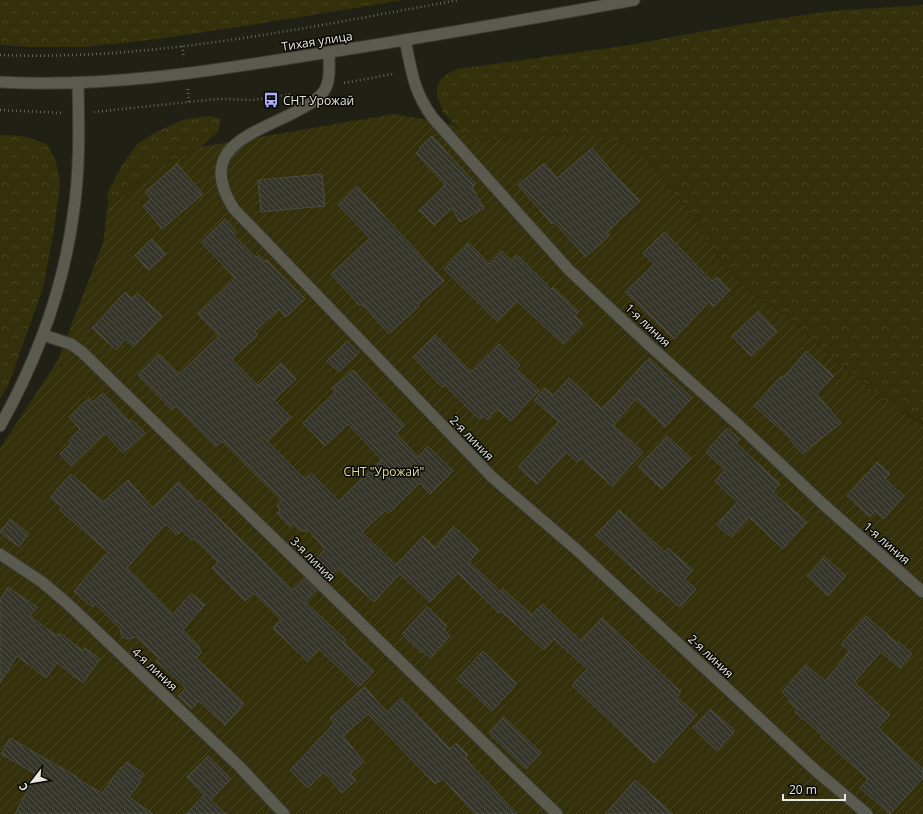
<svg xmlns="http://www.w3.org/2000/svg" width="923" height="814" viewBox="0 0 923 814" font-family="'Open Sans',sans-serif">
<style>
.forest{fill:url(#forest-crowns)}
.garden{fill:url(#garden-furrows)}
.building{fill:url(#building-back-hatch);stroke:#4d4c40}
.lines{fill:none;stroke-linecap:round;stroke-linejoin:round}
.minor-casing{stroke:#3b3a33;stroke-width:13}
.secondary-casing{stroke:#3b3a33;stroke-width:13}
.path{stroke:#65655b;stroke-width:2.5;stroke-dasharray:1 3;stroke-linecap:butt}
.minor{stroke:#5b5a4e;stroke-width:11}
.secondary{stroke:#5b5a4e;stroke-width:11}
.labels{text-anchor:middle;dominant-baseline:central;stroke-width:3;stroke-linejoin:round;paint-order:stroke}
.street-label{font-size:12px;fill:#e7e7df;stroke:#090905}
.poi-label{font-size:12px;fill:#e7e7df;stroke:#090905;text-anchor:start}
.park-label{font-size:12px;fill:#e4df9e;stroke:#090905}
</style>
<defs>
<pattern id="forest-crowns" width="20" height="18" patternUnits="userSpaceOnUse"><rect width="20" height="18" fill="#33300b"/><path d="M2 6a3 3 0 1 1 6 0M12 15a3 3 0 1 1 6 0" fill="none" stroke="#474422"/></pattern>
<pattern id="garden-furrows" width="10" height="10" patternUnits="userSpaceOnUse"><rect width="10" height="10" fill="#33300b"/><path d="M-1 1l2-2M0 10L10 0M9 11l2-2" fill="none" stroke="#474422"/></pattern>
<pattern id="building-back-hatch" width="6" height="6" patternUnits="userSpaceOnUse"><rect width="6" height="6" fill="#363529"/><path d="M-1 5l2 2M0 0l6 6M5-1l2 2" fill="none" stroke="#535248"/></pattern>
</defs>
<rect width="100%" height="100%" fill="#202015"/>
<!-- forest -->
<g class="forest">
<path d="M0,0h403l-165,27 -81,12 -70,8h-56l-31,-2z"/>
<path d="M923,5v418l-28,-15 -65,-52 -26,-24 -14,-15 -36,-22 -32,-31 -34,-55 -39,-47 -84,-27 -87,5 -10,-3 -8,-6 -17,-19 -6,-15v-9l3,-8 7,-6 10,-5 166,-23 115,-21 92,-14z"/>
<path d="M210,116l11,3 -3,13 -17,15 -32,15 -54,40 -7,1 -1,-9 15,-29 15,-21 19,-12 26,-12z"/>
<path d="M0,135l23,1 24,8 9,17 4,23 -6,46 -11,58 -35,98 -8,13z"/>
</g>
<!-- garden -->
<path class="garden" d="M394,114l58,10 16,13 10,3 87,-5 29,1 29,8 26,18 39,47 34,55 32,31 36,22 14,15 26,24 65,52 28,16v390h-923v-366l58,-88 45,-117 5,-40 7,-1 54,-40 32,-15z"/>
<!-- building -->
<g class="building">
<path d="M432,136l43,47 -3,4 12,21 -24,14 -8,-14 -18,17 -15,-15 26,-25 -29,-32 4,-4 -1,-1z"/>
<path d="M592,148l22,26 26,27 -33,31 3,3 -24,22 -32,-35 -2,2 -34,-39 26,-22 13,15z"/>
<path d="M177,164l26,30 -41,35 -19,-23 8,-7 -6,-7z"/>
<path d="M322,174l3,32 -64,6 -3,-32z"/>
<path d="M357,186l87,95 -26,23 1,2 -30,28 -27,-30 -2,2 -29,-32 39,-36 -32,-33z"/>
<path d="M225,219l11,12 -3,3 23,24 3,-3 7,8v-4l39,40 -19,18 -7,-8 -25,23 4,3 -26,24 26,27 23,-23 15,16 -22,21 17,17 -24,24 38,38 6,-6 28,28 43,-41 -34,-36 -23,22 -22,-23 32,-31 -3,-3 21,-19 51,55 -8,8 22,24 10,-11 25,25 -23,23 -10,-11 -31,30 -3,-3 -24,22 34,33 27,-29 12,12 19,-21 25,23 -10,12 32,30 2,-3 29,26 10,-11 39,37 21,-23 79,74 -4,5 20,18 -43,48 -82,-78 15,-16 -33,-30 -10,11 -43,-39 -2,2 -41,-40 -28,29 -30,-28 -26,28 -36,-33 -12,11 -11,-11 1,-2 -4,-4 13,-14 -16,-18h-9l-7,-8 -3,4 -13,-14 3,-3 -3,-4 5,-5 -60,-60 -6,6 -40,-41 -4,4 -34,-35 21,-21 20,20 40,-38 -21,-22 37,-36 -34,-36z"/>
<path d="M664,232l48,49 5,-4 13,13 -16,17 -5,-5 -35,37 -49,-47 29,-28 -11,-11z"/>
<path d="M152,239l14,15 -18,16 -13,-15z"/>
<path d="M469,243l20,21 13,-13 10,10 5,-6 34,34 2,-2 26,25 -4,4 8,8 -20,20 -46,-43 -20,20 -53,-52z"/>
<path d="M125,292l7,7 5,-6 25,23 -29,31 -7,-8 -10,11 -24,-22z"/>
<path d="M758,311l19,20 -26,25 -19,-20z"/>
<path d="M435,335l36,37 28,-28 21,21 -4,4 23,21 -28,31 -14,-12 -10,11 -4,-4 -4,3 -34,-34 -3,2 -29,-30z"/>
<path d="M347,341l12,12 -20,19 -12,-11z"/>
<path d="M806,351l28,25 -17,18 24,29 -39,31 -15,-19 -33,-29 27,-30 2,2z"/>
<path d="M649,358l43,40 -27,29 -29,-28 -23,26 30,27 -31,34 -31,-28 -4,4 -11,-10 -29,32 -19,-17 41,-45 -25,-22 11,-12 8,7 16,-17 33,31z"/>
<path d="M103,393l27,29 2,-2 13,13 -22,20 -18,-20 -34,33 -11,-12 11,-11 -2,-3 11,-11 -11,-12 20,-19 4,4z"/>
<path d="M726,429l1,1 1,-1 12,10 -4,4 44,41 -7,8 34,30 -24,27 -34,-32 -18,20 -14,-12 20,-23 -22,-21 10,-11 -19,-18z"/>
<path d="M667,436l24,22 -29,31 -24,-22z"/>
<path d="M877,462l13,12 -5,5 19,17 -20,23 -9,-8 -5,6 -23,-21z"/>
<path d="M71,474l32,28 25,-22 25,28 26,-26 19,20 2,-2 93,90 12,-12 12,12 -12,12 41,38 -3,2 31,29 -15,16 -40,-38 -12,12 -34,-33 8,-8 -27,-27 -9,8 -33,-33 6,-6 -24,-23 -2,1 -10,-10 -5,5 -11,-11 -39,44 46,46 18,-21 14,12 -22,25 15,15 3,8 -5,5 48,45 -19,22 -26,-24 -7,8 -14,-13 8,-8 -30,-27 3,-3 -23,-21 -9,2 -5,-2 -2,-9 -25,-24 -3,3 -18,-16 34,-39 -48,-42 2,-2 -12,-11z"/>
<path d="M619,510l46,42 3,-4 25,22 -8,9 11,10 -16,18 -20,-17 -1,2 -63,-57z"/>
<path d="M10,519l19,15 -10,13 -19,-15z"/>
<path d="M825,557l21,19 -18,20 -21,-20z"/>
<path d="M8,587l29,20 -7,9 27,20 3,-3 23,18 2,-3 15,11 -17,24 -26,-20 -11,15 -29,-22 -17,27v-84z"/>
<path d="M427,607l20,19 -3,4 6,6 -20,22 -7,-7 -1,2 -20,-19z"/>
<path d="M866,616l31,27 2,-1 13,12 -12,14 -19,-16 -27,30 36,33 -12,13 45,41v9l-33,36 -30,-26 8,-9 -47,-42 1,-2 -27,-23 2,-3 -9,-8 2,-2 -8,-7 24,-27 19,16 25,-30 -9,-7z"/>
<path d="M483,651l34,33 -25,27 -35,-32z"/>
<path d="M365,687l22,25 14,-14 49,51 6,-6 12,12 -3,3 52,56h-42l-32,-35 -4,3 -1,-1 -3,3 -67,-70 -25,22 21,26 -14,12 6,6 -14,13 -18,-21 -16,16 -18,-18 44,-47 -4,-5z"/>
<path d="M710,709l25,22 -18,20 -24,-23z"/>
<path d="M504,717l37,36 -15,16 -37,-36z"/>
<path d="M10,738l67,39 -1,1 26,15 19,-26 1,1 5,-6 17,12 -5,7 2,1 -12,15 24,17h-138l21,-40 -35,-20z"/>
<path d="M208,756l23,23 -20,21 15,14h-40l18,-19 -17,-18z"/>
<path d="M635,780l38,34h-68z"/>
</g>
<g class="lines">
<!-- minor casing -->
<g class="minor-casing">
<g id="minor">
<path d="M405,40c7,32 8,51 28,78l135,151 81,76 93,83 81,76 100,88"/>
<path d="M329,52c0,12 2,29 -5,39 -6,9 -18,15 -27,20 -43,23 -103,36 -63,98l258,268 85,73 238,220 52,44"/>
<path d="M43,335l28,9 11,8 475,462"/>
<path d="M0,426c36,-64 63,-137 73,-210 7,-44 6,-89 5,-133"/>
<path d="M0,554l42,28 26,22 171,162 45,48"/>
</g>
</g>
<!-- secondary casing -->
<g class="secondary-casing">
<path id="secondary" d="M0,82c102,6 204,-10 304,-26 111,-17 220,-36 330,-56"/>
</g>
<!-- path -->
<g class="path">
<path d="M182,46l2,12"/>
<path d="M0,55c155,6 308,-28 459,-55"/>
<path d="M344,83l49,-9"/>
<path d="M188,89l1,13"/>
<path d="M0,110l63,3"/>
<path d="M94,112l123,-13 35,1 40,-6"/>
</g>
<!-- minor -->
<use href="#minor" class="minor"/>
<!-- secondary -->
<use href="#secondary" class="secondary"/>
</g>
<!-- icons -->
<defs>
<g id="bus-bare" transform="scale(1.2)"><path d="M-5-6H5V4H4V6H2V4H-2V6H-4V4H-5ZM-3.5-4V0h7V-4ZM-3.5 1.2v1.5H-2V1.2ZM2 1.2v1.5H3.5V1.2Z" fill="#afaefa" stroke="#090905" stroke-width="2.5" paint-order="stroke"/></g>
</defs>
<g fill-rule="evenodd">
<use href="#bus-bare" x="271" y="100"/>
</g>
<g class="labels">
<!-- street labels -->
<g class="street-label">
<text transform="translate(317 41) rotate(-9)">Тихая улица</text>
<text transform="translate(648 325) rotate(43)">1-я линия</text>
<text transform="translate(472 438) rotate(46)">2-я линия</text>
<text transform="translate(887 543) rotate(41)">1-я линия</text>
<text transform="translate(313 559) rotate(45)">3-я линия</text>
<text transform="translate(711 656) rotate(43)">2-я линия</text>
<text transform="translate(155 669) rotate(43)">4-я линия</text>
</g>
<!-- poi labels -->
<g class="poi-label">
<text x="283" y="100">СНТ Урожай</text>
</g>
<!-- park labels -->
<g class="park-label">
<text x="384" y="471">СНТ "Урожай"</text>
</g>
</g>
<!-- north arrow -->
<g transform="translate(32 782) rotate(239)" stroke="#090905" stroke-width="3" paint-order="stroke">
<path d="M0-3L7 15L0 10L-7 15Z" fill="#e7e7df"/>
<text y="-6" font-size="11" font-weight="bold" text-anchor="middle" fill="#e7e7df">С</text>
</g>
<!-- scale -->
<path d="M783 794v6h62v-6" fill="none" stroke="#e7e7df" stroke-width="2"/>
<text x="789" y="794" font-size="12" fill="#e7e7df" stroke="#090905" stroke-width="3" paint-order="stroke">20 m</text>
</svg>
